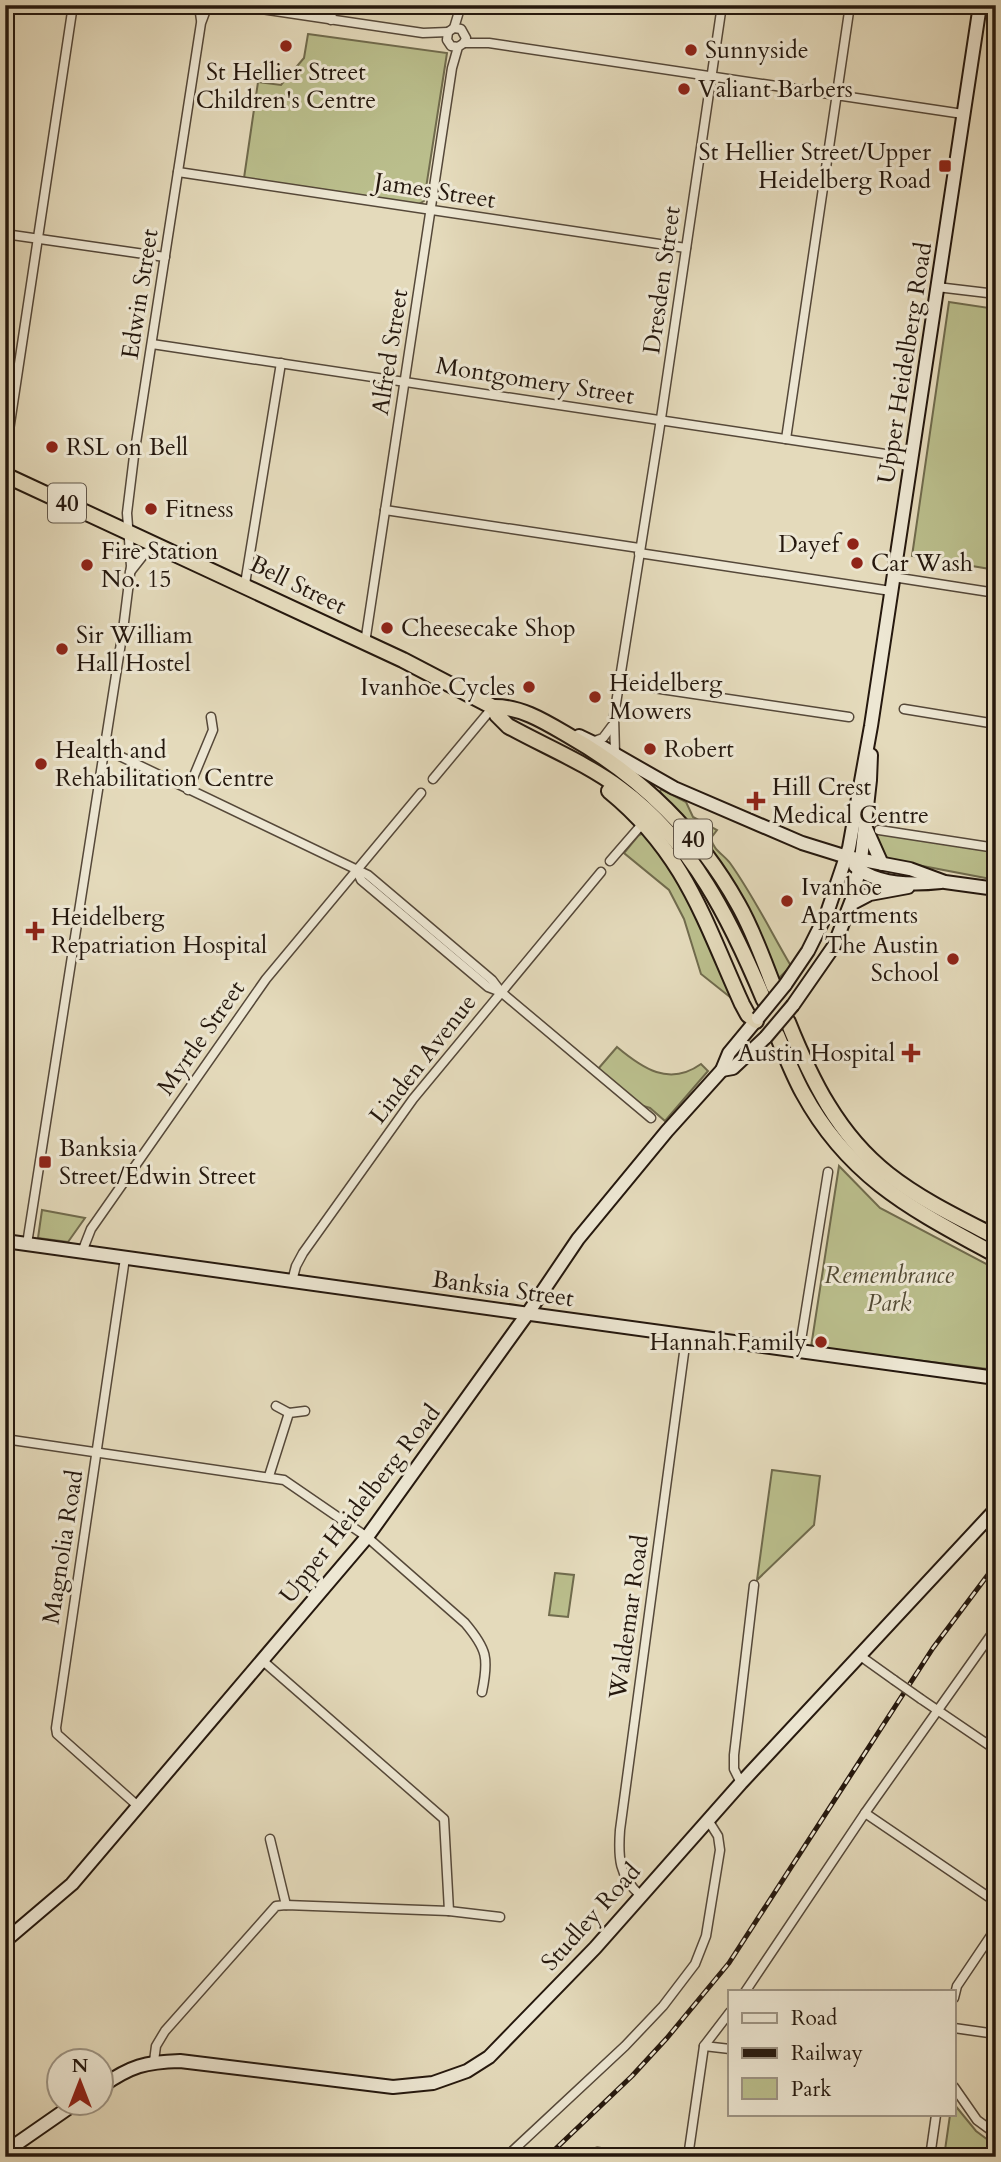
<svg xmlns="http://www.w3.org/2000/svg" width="1001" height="2162" viewBox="0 0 1001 2162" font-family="Cardo,serif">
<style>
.green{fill:#babe8c;stroke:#706b4d;stroke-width:2}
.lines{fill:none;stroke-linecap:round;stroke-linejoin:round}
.street-casing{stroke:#554839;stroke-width:11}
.secondary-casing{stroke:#25180e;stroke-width:16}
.highway-casing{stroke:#25180e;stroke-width:18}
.street{stroke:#ede7d3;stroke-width:8}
.secondary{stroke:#ede7d3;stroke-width:12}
.highway{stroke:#e4dabb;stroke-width:14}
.rail-casing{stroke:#25180e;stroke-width:5}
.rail{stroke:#ede7d3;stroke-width:2.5;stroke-dasharray:8;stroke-linecap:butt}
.street-bridge-casing{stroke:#554839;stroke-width:11;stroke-linecap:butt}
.secondary-bridge-casing{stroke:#25180e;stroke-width:16;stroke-linecap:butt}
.street-bridge{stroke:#ede7d3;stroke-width:8}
.secondary-bridge{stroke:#ede7d3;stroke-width:12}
.poi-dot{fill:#8f2418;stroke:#ede7d3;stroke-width:2.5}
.labels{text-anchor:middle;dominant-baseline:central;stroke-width:6;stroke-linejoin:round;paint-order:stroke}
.shield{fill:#ede7d3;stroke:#615649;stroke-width:2}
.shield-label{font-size:23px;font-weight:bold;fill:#25180e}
.poi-label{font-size:24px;fill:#25180e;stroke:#ede7d3;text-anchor:start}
.street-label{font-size:24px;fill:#25180e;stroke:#ede7d3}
.park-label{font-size:24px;font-style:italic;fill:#524a34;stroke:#ede7d3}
</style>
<rect width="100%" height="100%" fill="#e4dabb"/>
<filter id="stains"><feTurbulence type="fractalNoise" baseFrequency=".00286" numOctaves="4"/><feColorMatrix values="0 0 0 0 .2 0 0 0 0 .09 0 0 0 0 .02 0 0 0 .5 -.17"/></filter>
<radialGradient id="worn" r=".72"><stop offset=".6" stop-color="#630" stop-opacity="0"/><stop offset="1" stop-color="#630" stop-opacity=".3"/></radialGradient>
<!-- green -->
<g class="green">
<path d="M308,34l139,19 -23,148 -5,3 -175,-26 14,-96 23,3 23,-27z"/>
<path d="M949,302l47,7v261l-84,-14z"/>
<path d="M661,789l25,13 7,15 24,13 -6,8c2,12 12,16 19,25 23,32 41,69 61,103l-13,13c-16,-39 -30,-78 -55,-112 -19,-27 -42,-49 -63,-75z"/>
<path d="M871,827l125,23v30l-110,-21z"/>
<path d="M643,833l39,46 53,122 -34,-27 -17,-55 -15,-29 -45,-37 14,-17z"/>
<path d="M617,1047c25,21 52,40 84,17l7,7 -43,50 -15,-13 -10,-3 -42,-36z"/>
<path d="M839,1166l41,42 116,61v101l-185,-23z"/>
<path d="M42,1210l43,8 -17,24 -30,-4z"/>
<path d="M772,1470l48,6 -6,49 -57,55z"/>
<path d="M555,1573l19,2 -6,42 -19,-2z"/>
<path d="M954,2104l22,27 20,15v11h-52l6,-42h4z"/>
</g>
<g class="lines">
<!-- street casing -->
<g class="street-casing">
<g id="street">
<path d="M214,5h3"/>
<path d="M234,5l189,28 25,-1"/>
<path d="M199,6l2,14"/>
<path d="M331,20l2,-15"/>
<path d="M454,28l7,-23"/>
<path d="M464,43h25l474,71"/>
<path d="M178,172l508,76"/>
<path d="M5,234l160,23"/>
<path d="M937,287l59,7"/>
<path d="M152,344l760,114"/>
<path d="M786,439l64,-434"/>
<path d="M5,457l68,-452"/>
<path d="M385,510l254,38"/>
<path d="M639,553l252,38"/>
<path d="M130,572l15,-19 14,-6"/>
<path d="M893,577l103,16"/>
<path d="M245,584l36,-221"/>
<path d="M365,643l87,-575 6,-21 6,-4 2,-5 -5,-9 -7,-1 -6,4 -1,8 4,6 7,1"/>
<path d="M620,683l229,34"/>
<path d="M904,709l92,15"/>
<path d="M592,742l11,-4 9,-12"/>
<path d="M105,749l263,126 124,105 9,12 150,126"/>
<path d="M615,754l-1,-38 45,-284 63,-427"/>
<path d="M433,779l60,-72"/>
<path d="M188,790l25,-60 -2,-13"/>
<path d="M879,830l117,18"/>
<path d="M610,861l33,-38"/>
<path d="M357,871l4,9 127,107 13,5"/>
<path d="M27,1244l96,-614 8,-64 -4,-53 7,-57 67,-433 6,-16"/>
<path d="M82,1252l9,-23 175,-250 155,-186"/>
<path d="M125,1258l-69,470 1,6 82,73"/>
<path d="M292,1281l4,-15 7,-13 110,-154 188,-227"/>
<path d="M799,1353l29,-181"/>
<path d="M276,1406l13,7"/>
<path d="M5,1439l279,41 83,57 98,86c22,26 24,35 17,69"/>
<path d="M269,1476l20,-63 16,-2"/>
<path d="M859,1655l35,25"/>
<path d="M921,1699l75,51"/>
<path d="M741,1783l-7,-14v-14l20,-170"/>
<path d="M865,1813l131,89"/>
<path d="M270,1839l16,66"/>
<path d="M640,1895c-21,-19 -22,-37 -20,-65l66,-492"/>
<path d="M449,1911l51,6"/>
<path d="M745,1992l120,-179 131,-185"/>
<path d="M954,1998l3,-12 39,-58"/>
<path d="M954,2028l42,6"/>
<path d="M704,2046l26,3"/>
<path d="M154,2061l2,-15 9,-15 111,-125 10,-1 163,6 -5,-92 -181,-158"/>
<path d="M954,2087l23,33 19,14"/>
<path d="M506,2157l119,-111 38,-40 32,-42 11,-28 14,-86 -2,-14 -10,-16"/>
<path d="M592,2157l5,-5 38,5"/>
<path d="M688,2157l16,-111 26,-34"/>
<path d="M930,2157l6,-42"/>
</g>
</g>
<!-- secondary casing -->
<g class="secondary-casing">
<g id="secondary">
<path d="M579,736l25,12 70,40 128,55 45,14 63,12 35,13 51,7"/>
<path d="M865,826l17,38"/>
<path d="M855,866c21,19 58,19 86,16"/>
<path d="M851,904l19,-10 38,-7"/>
<path d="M785,985l23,-34 19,-38 22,-65 22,-122 109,-721"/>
<path d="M793,1005l41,-59 19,-49 8,-37 9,-80 1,-25"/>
<path d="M722,1070l11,-2 33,-31"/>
<path d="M5,1241c331,45 660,93 991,137"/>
<path d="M5,1941l67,-57 295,-347 161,-224 50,-74 89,-108 55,-61 7,-17 29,-35"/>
<path d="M102,2086c29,-20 43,-24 78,-25l213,26 40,-4 34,-12 22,-14 106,-109 146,-165 255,-274"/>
<path d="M5,2152l72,-50"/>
</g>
</g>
<!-- highway casing -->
<g class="highway-casing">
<g id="highway">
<path d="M5,475l398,185 90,47c28,-1 54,16 78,30 70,40 128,97 167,167 15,26 25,55 36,83"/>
<path d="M493,707l4,8 11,11c38,21 78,37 113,63 71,52 110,132 143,211"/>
<path d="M609,791c76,62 95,129 133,213l6,11 8,6"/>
<path d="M788,1022c23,57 50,113 100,152 33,26 71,44 108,63"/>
<path d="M777,1035c8,19 16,40 26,58 47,86 111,117 193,162"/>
</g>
</g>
<!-- street -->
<use href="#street" class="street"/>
<!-- secondary -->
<use href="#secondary" class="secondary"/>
<!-- highway -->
<use href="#highway" class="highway"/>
<!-- rail casing -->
<g class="rail-casing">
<path id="rail" d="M547,2157l85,-81 35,-38 62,-75 204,-315 63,-84"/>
</g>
<!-- rail -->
<use href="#rail" class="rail"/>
<!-- street-bridge casing -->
<g class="street-bridge-casing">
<path id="street-bridge" d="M894,1680l27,19"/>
</g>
<!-- secondary-bridge casing -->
<g class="secondary-bridge-casing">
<g id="secondary-bridge">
<path d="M758,1018l27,-33"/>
<path d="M766,1037l27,-32"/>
</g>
</g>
<!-- street-bridge -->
<use href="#street-bridge" class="street-bridge"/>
<!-- secondary-bridge -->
<use href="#secondary-bridge" class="secondary-bridge"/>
</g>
<!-- markers -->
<g class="poi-dot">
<circle cx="286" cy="46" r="7"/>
<circle cx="691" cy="50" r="7"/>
<circle cx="684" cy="89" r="7"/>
<rect x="938" y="159" width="14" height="14" rx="3.5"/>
<circle cx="52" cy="447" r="7"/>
<circle cx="151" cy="509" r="7"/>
<circle cx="853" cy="544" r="7"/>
<circle cx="857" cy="563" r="7"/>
<circle cx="87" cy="565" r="7"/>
<circle cx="387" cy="628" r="7"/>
<circle cx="62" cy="649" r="7"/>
<circle cx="529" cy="687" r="7"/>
<circle cx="595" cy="697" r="7"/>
<circle cx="650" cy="749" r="7"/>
<circle cx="41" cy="764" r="7"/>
<path d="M752.5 790.5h7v7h7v7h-7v7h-7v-7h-7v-7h7z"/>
<circle cx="787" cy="901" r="7"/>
<path d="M31.5 920.5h7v7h7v7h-7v7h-7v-7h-7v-7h7z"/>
<circle cx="953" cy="959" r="7"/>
<path d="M907.5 1042.5h7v7h7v7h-7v7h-7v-7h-7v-7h7z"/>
<rect x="38" y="1155" width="14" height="14" rx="3.5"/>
<circle cx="821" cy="1342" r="7"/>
</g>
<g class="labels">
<!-- shield labels -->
<g class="shield">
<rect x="48" y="483.5" width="38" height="39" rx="5"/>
<rect x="674" y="819.5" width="38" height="39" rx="5"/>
</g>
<g class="shield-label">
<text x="67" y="503">40</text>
<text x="693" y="839">40</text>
</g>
<!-- poi labels -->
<g class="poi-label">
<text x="705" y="50">Sunnyside</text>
<text x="286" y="72" text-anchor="middle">St Hellier Street<tspan x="286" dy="28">Children's Centre</tspan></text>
<text x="698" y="89">Valiant Barbers</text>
<text x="931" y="152" text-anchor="end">St Hellier Street/Upper<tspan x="931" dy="28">Heidelberg Road</tspan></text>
<text x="66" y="447">RSL on Bell</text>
<text x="165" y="509">Fitness</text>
<text x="839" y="544" text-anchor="end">Dayef</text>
<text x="101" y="551">Fire Station<tspan x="101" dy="28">No. 15</tspan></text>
<text x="871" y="563">Car Wash</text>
<text x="401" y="628">Cheesecake Shop</text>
<text x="76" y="635">Sir William<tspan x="76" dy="28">Hall Hostel</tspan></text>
<text x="609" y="683">Heidelberg<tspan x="609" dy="28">Mowers</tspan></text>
<text x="515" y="687" text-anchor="end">Ivanhoe Cycles</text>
<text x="664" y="749">Robert</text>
<text x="55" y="750">Health and<tspan x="55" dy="28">Rehabilitation Centre</tspan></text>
<text x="772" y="787">Hill Crest<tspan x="772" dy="28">Medical Centre</tspan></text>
<text x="801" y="887">Ivanhoe<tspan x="801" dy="28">Apartments</tspan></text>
<text x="51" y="917">Heidelberg<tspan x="51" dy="28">Repatriation Hospital</tspan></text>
<text x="939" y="945" text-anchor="end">The Austin<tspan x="939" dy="28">School</tspan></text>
<text x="895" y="1053" text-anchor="end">Austin Hospital</text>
<text x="59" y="1148">Banksia<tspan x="59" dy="28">Street/Edwin Street</tspan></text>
<text x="807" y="1342" text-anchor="end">Hannah Family</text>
</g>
<!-- street labels -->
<g class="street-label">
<text transform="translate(435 191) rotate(9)">James Street</text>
<text transform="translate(662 280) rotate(-82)">Dresden Street</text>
<text transform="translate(140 294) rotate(-81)">Edwin Street</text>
<text transform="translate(390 352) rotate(-81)">Alfred Street</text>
<text transform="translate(905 363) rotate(-81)">Upper Heidelberg Road</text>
<text transform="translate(535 381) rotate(9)">Montgomery Street</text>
<text transform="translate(298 585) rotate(26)">Bell Street</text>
<text transform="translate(201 1038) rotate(-55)">Myrtle Street</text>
<text transform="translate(423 1059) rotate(-52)">Linden Avenue</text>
<text transform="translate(503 1289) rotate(8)">Banksia Street</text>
<text transform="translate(360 1504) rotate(-52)">Upper Heidelberg Road</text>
<text transform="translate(63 1547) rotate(-81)">Magnolia Road</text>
<text transform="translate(629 1617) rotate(-82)">Waldemar Road</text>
<text transform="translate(591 1917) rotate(-48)">Studley Road</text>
</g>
<!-- park labels -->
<g class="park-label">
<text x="889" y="1275">Remembrance<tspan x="889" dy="28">Park</tspan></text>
</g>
</g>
<!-- margin -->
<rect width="1001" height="2162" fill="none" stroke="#e4dabb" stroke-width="28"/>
<rect x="7" y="7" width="987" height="2148" fill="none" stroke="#25180e" stroke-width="3.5"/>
<rect x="14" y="14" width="973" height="2134" fill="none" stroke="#25180e" stroke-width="2"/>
<!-- legend -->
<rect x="728" y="1990" width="228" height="126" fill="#ede7d3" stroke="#9d9484" stroke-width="2"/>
<rect x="742" y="2013" width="35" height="10" fill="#ede7d3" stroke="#9d9484" stroke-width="2"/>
<text x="791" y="2025" font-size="21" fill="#25180e">Road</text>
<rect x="742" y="2048" width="35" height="10" fill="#25180e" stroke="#9d9484" stroke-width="2"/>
<text x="791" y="2060" font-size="21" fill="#25180e">Railway</text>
<rect x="742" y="2078" width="35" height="21" fill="#babe8c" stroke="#9d9484" stroke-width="2"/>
<text x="791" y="2096" font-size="21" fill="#25180e">Park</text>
<!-- north arrow -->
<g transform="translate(80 2082)"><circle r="33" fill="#ede7d3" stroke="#9d9484" stroke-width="2"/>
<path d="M0-5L12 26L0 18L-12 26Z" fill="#8f2418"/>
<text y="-10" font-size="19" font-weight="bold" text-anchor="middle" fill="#25180e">N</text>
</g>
<rect width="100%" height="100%" filter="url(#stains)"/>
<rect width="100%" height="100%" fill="url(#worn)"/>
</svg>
